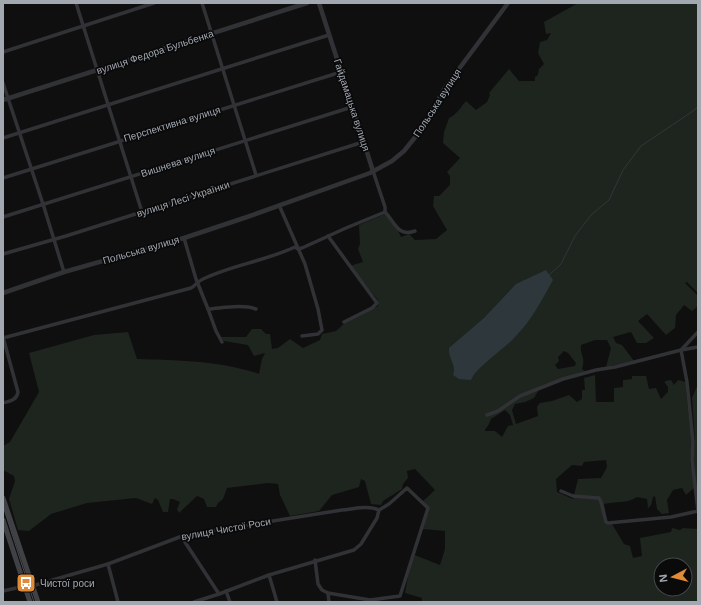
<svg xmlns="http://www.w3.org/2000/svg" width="701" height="605" viewBox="0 0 701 605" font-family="Helvetica,sans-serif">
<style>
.green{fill:#1e241e;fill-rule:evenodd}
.water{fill:#2e383c}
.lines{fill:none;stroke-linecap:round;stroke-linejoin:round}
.stream{stroke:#2e383c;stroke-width:1}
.minor{stroke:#313235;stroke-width:3.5}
.tertiary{stroke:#313235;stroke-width:4.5}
.secondary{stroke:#3f4145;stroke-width:5}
.tram{stroke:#4a4c50;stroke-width:1}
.labels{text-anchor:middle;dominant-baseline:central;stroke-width:3.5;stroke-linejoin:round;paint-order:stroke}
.street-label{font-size:10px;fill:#a1a8b0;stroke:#0a0a0b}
.poi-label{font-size:10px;fill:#a1a8b0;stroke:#0a0a0b;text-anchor:start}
</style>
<rect width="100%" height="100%" fill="#0f0f10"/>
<!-- green -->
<path class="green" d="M578,3h120v290l-11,-11 -2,1 13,13v10l-6,5 -8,-6 -8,10 -1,13 -9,7 -19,-21 -9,7 16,17 -8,5h-9l-6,-11 -18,5 3,6 6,2 12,16 -28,6 5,-19 -4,-8h-12l-14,5c-1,11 5,12 1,24l3,2 -44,15 -7,12 -9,4 -10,2 -3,6 4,14 22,-8 -1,-9 3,-4 12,-2 17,-6 8,7 5,-3v-9h3l-1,-12 11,-3 1,27h18v-14l9,-1v-7l9,-1v-3h14l3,13 7,-1 5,11 7,-7v-5l-3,-4v-2l6,-1 3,5 4,-5 8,2 1,19 5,41 -2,18 1,8 2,-9 2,-18 -3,-43 6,-14v107l-4,-3 -8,7 -4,-7 -9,2 -6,10 2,13 -7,1 -5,-5 -2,-13 -2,1 -2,8 -3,3 -1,-9 -10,-2c-11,7 -21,4 -33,7l3,17 5,3 12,20 6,2 3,12 9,-2 -2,-18 31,-6 1,-4 8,2 3,-2 15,1v73h-276v-4l-17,-5 7,-39 28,11 5,-16v-18l-23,-2 6,-21 -6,-6 13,-12 -20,-21 -8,2 1,7 -5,6 -1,5 -19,12 -2,4 -10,-1 -6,-23 -4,-2 -2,8 -27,8 -13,16 -29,5 -10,-21 -2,-11 -10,-1 -41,5 -4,11 -5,4 -2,4h-9l-3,-8 -7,-3 -18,17 -2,-4 3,-7 -7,-3h-3l-2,13h-5l-5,-12 -3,-2 -3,6 -16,-6 -49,5 -36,11 -22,17 -11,-1 -9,-31 6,-18 -1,-5 -11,-6v-24l7,-4 29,-50 -10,-39 65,-18 34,-3 9,27c40,1 84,2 122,15l3,-15 3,-6 -11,3 -6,-11 -24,-4 -3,-4h25l6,-8h9l5,5h4l2,15 6,-1 12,-9 13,9 17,-8 2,-6 14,-3 9,-8 33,-17v-3l-1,-4 -27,-33 13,-4 -5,-13 2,-5 -1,-19 26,-11 12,14 4,9 8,-3 6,6 21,-1 11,-9 -14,-24 1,-10h5l11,-11v-9l-3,-4 13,-14 -17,-15 1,-11 5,-14c8,-4 11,-10 17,-17l10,9 11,-8 3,-7 -1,-2 20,-24 10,12h16v-4l3,-2 1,-6 5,-5 -6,-11 2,-11 7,-2 4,-7 -5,1 -2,-12zM564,351l4,2 8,10 -1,3 -17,3 -3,-4 4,-4 -1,-4zM505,410l5,5 3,10 -5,1 -6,11 -7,-6h-10v-1l4,-6 2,-5zM606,460l1,7 -6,11 -23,1 -5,20 -16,-7 -1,-13 16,-14 10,1 2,-4zM661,565h24v24h-24z"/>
<!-- water -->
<path class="water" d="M546,270l7,10c-11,20 -22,41 -38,57 -11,12 -39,30 -44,43l-12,-1 -6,-4c4,-10 -5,-16 -4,-27l35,-30 32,-34z"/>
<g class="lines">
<!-- stream -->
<path class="stream" d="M549,275l12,-11 14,-28 16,-21 18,-15 14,-30 18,-24 49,-33 8,-6"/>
<!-- minor -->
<g class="minor">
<path d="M76,3l66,209"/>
<path d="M202,3l54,172"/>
<path d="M3,52l151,-49"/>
<path d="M3,83l40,121 21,68"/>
<path d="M3,138l326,-103"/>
<path d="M3,178l338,-106"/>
<path d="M279,205l26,59 13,45 4,21 -4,4 -16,2"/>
<path d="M385,212c11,12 13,25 30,19"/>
<path d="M3,217l349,-110"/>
<path d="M328,236l49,67 -5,5 -28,14"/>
<path d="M184,238l12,41 12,30c15,-1 34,-5 48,0"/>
<path d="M3,254l63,-18 297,-94"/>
<path d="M208,309l8,22 6,11"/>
<path d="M3,337l15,55c-1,8 -8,9 -15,11"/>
<path d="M3,338l188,-50c5,-3 7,-7 12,-9 29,-14 62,-18 92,-32l3,2 4,-1 44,-20 39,-16v-5l-12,-36"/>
<path d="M487,415l11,-4 22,-15 43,-17 33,-9 19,-3 66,-17 17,-18"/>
<path d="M561,491l12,5 26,2 2,4 5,20 2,1 63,-6 27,-6 -6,-51 1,-18 -6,-60 -6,-32 17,-3"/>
<path d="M181,536l38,58"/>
<path d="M108,564l10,38"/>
<path d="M269,575l8,27"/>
<path d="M32,586l76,-22 77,-29 157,-25c12,-1 26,-5 37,0"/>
<path d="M3,591l22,-5"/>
<path d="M226,591l4,11"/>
<path d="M328,593l1,9"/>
<path d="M194,602l25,-8 50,-19 85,-25 7,-6 16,-26 2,-8 10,-6 18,-16 21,20 -28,88 -30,4 -42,-7 -6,-3 -4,-6 -3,-24"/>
</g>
<!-- tertiary -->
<g class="tertiary">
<path d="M319,3l54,168"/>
<path d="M3,100l304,-97"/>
<path d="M3,293l61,-21 120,-34 63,-21 123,-44 22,-12 12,-10 21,-26 19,-36 64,-86"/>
</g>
<!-- secondary -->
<g class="secondary">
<path d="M3,498l35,104"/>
<path d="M3,520l27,82"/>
</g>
<!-- tram -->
<path class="tram" d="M3,506l31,96"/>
</g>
<!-- icons -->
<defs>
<g id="bus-square" transform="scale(1)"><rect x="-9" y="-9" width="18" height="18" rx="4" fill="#df8b38" stroke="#0a0a0b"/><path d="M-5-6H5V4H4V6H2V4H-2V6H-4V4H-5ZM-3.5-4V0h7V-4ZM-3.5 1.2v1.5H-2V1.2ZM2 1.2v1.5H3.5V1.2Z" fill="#fff"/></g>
</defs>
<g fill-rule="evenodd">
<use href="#bus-square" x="26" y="583"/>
</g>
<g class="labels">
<!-- street labels -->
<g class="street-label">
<text transform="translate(155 52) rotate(-18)">вулиця Федора Бульбенка</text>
<text transform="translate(437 103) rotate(-57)">Польська вулиця</text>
<text transform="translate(352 105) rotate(72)">Гайдамацька вулиця</text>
<text transform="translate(172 124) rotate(-17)">Перспективна вулиця</text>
<text transform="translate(178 162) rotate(-18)">Вишнева вулиця</text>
<text transform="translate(183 199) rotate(-18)">вулиця Лесі Українки</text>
<text transform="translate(141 250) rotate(-16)">Польська вулиця</text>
<text transform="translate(226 529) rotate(-10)">вулиця Чистої Роси</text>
</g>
<!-- poi labels -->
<g class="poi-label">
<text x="40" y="583">Чистої роси</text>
</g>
</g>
<!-- border -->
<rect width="701" height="605" fill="none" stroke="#a1a8b0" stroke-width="8"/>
<!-- north arrow -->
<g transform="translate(673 577) rotate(263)"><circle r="19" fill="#0a0a0b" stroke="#46494d"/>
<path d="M0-3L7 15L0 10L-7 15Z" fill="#df8b38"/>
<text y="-6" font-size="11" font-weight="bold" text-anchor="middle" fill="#a1a8b0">N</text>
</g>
</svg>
